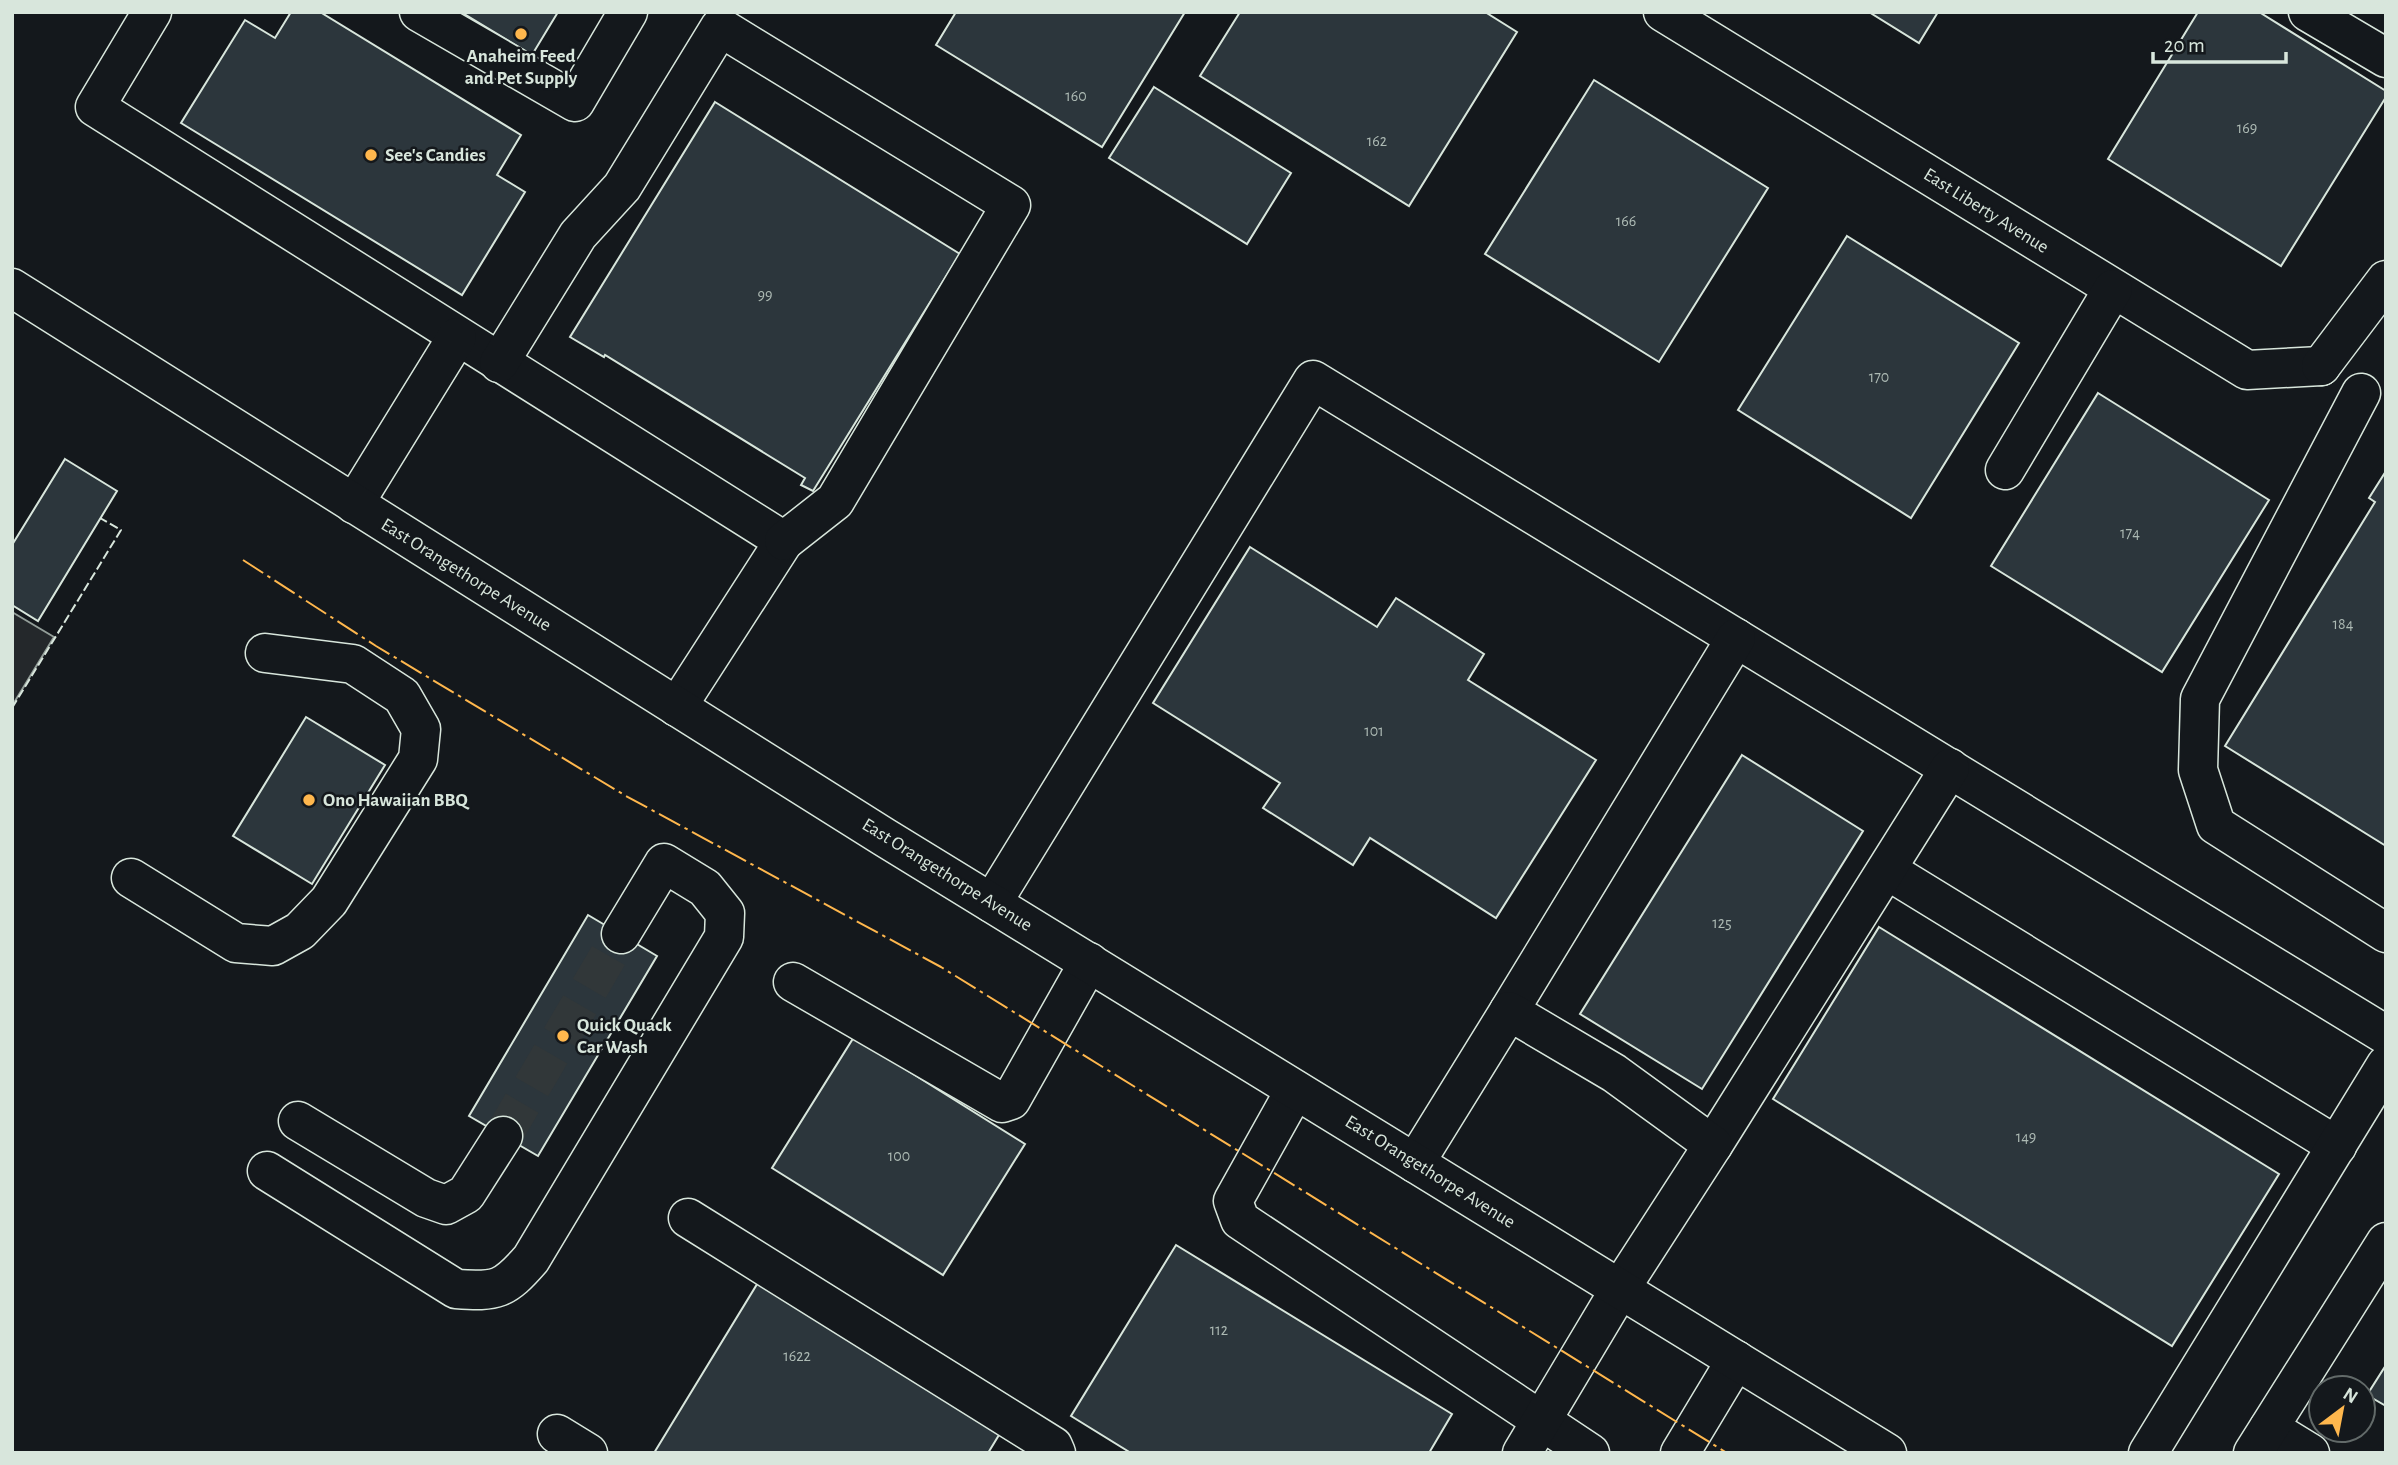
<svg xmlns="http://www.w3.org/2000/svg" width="2398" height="1465" viewBox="0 0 2398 1465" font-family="'Alegreya Sans',sans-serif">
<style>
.parking{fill:#24282b;stroke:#939e99;stroke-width:2}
.building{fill:#2c363c;stroke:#d8e6dc;stroke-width:2}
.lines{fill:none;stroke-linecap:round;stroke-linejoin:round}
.minor-tunnel{stroke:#313739;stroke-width:38;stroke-dasharray:38 19;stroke-linecap:butt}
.minor-casing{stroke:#d8e6dc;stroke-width:41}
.major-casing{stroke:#d8e6dc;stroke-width:41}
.minor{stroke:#14181c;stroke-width:38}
.major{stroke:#14181c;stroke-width:38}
.fence{stroke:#d8e6dc;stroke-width:2;stroke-dasharray:9 3.5;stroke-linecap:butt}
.power{stroke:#ffb74d;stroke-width:2;stroke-dasharray:24 5 3.5 5;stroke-linecap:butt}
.poi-dot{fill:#ffb74d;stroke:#14181c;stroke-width:2.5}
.labels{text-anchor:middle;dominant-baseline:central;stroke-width:5;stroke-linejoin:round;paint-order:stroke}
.number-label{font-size:16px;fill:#adbab4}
.poi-label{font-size:19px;font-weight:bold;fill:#d8e6dc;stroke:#14181c;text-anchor:start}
.street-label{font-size:19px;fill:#d8e6dc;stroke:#14181c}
</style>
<rect width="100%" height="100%" fill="#14181c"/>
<!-- parking -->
<path class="parking" d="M12,612l42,25 -42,69z"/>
<!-- building -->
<g class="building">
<path d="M291,12h29l201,123 -24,40 28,17 -63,103 -281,-172 64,-103 30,18z"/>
<path d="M461,12h97l-26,43z"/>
<path d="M956,12h229l-83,135 -166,-102z"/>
<path d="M1240,12h245l32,20 -108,174 -209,-130z"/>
<path d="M1869,12h69l-19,31z"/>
<path d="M2198,12h61l127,79v6l-105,169 -173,-107z"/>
<path d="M1594,80l174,108 -109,174 -174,-108z"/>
<path d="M1154,87l137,86 -44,71 -138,-86z"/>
<path d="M715,102l245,152 -147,237 -12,-6 4,-7 -200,-123 -1,2 -34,-20z"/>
<path d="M1847,236l172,107 -108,175 -173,-108z"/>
<path d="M2098,393l171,107 -107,172 -171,-106z"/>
<path d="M65,459l52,32 -79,130 -26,-16v-60z"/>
<path d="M2386,471v375l-161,-100 150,-244 -6,-4z"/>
<path d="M1250,547l127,80 19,-29 88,56 -16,26 128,80 -100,158 -126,-80 -17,27 -90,-57 17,-25 -127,-80z"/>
<path d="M306,717l79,48 -73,119 -79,-48z"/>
<path d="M1742,755l121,76 -161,258 -122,-75z"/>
<path d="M588,915l69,41 -119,200 -69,-40z"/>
<path d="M1879,927l400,247 -107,172 -399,-247z"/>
<path d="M854,1037l171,107 -82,131 -171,-107z"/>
<path d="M1176,1245l276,169 -23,39h-298l-60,-37z"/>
<path d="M759,1281l243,149 -14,23h-334z"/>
<path d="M2386,1365v41l-19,-11z"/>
</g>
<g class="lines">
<!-- minor-tunnel -->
<path class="minor-tunnel" d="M503,1136l118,-202"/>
<!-- minor casing -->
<g class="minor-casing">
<g id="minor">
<path d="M152,12l-57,95 689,434 -107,166"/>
<path d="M419,12l156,90 53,-90"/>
<path d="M1663,12l584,358 74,-4"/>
<path d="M2308,12l78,46"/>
<path d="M499,363l79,-128 44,-48 98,-160 291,178 -176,296 -51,40"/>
<path d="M2321,366l65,-86"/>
<path d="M2361,393l-161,306 -2,71 18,55 170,108"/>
<path d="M2005,470l108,-181"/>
<path d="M354,504l103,-167"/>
<path d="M1887,870l450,276"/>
<path d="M131,878l105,65 37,3 27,-15 29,-30 89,-142 3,-30 -19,-33 -49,-32 -88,-11"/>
<path d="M992,903l321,-523 1073,655"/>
<path d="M793,982l209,121 9,-3 78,-138"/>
<path d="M1509,1011l227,-373"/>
<path d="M1295,1090l-62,111 7,19 350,233"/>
<path d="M298,1121l128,77 20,7 20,-11 37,-58"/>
<path d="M1713,1145l237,-377"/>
<path d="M1415,1163l94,-152 105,62 99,72 -93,144 -98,164"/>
<path d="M267,1171l189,118c41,3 48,1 75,-30l193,-322 1,-24 -20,-25 -41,-25 -43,71"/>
<path d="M688,1218l365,228 3,7"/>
<path d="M2269,1428l41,25"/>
<path d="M557,1434l31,19"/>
<path d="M1680,1453l56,-93"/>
<path d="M2148,1453l238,-388"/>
<path d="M2253,1453l133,-211"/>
</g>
</g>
<!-- major casing -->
<g class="major-casing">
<path id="major" d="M12,288l872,549 1003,616"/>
</g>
<!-- minor -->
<use href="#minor" class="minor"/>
<!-- major -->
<use href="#major" class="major"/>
<!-- fence -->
<path class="fence" d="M12,708l109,-178 -21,-12"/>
<!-- power -->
<path class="power" d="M243,560l133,86 250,150 315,171 786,486"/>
</g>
<!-- markers -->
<g class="poi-dot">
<circle cx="521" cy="34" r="7"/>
<circle cx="371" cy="155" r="7"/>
<circle cx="309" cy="800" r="7"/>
<circle cx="563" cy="1036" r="7"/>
</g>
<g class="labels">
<!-- number labels -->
<g class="number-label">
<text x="1076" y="96">160</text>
<text x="2247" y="128">169</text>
<text x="1377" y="141">162</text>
<text x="1626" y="221">166</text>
<text x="765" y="295">99</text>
<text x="1879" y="377">170</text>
<text x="2130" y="533">174</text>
<text x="2343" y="624">184</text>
<text x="1374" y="731">101</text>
<text x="1722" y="923">125</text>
<text x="2026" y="1137">149</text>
<text x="899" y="1156">100</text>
<text x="1219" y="1330">112</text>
<text x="797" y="1356">1622</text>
</g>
<!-- poi labels -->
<g class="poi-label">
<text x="521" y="56" text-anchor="middle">Anaheim Feed<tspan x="521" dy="22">and Pet Supply</tspan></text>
<text x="385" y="155">See's Candies</text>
<text x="323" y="800">Ono Hawaiian BBQ</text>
<text x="577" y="1025">Quick Quack<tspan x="577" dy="22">Car Wash</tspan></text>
</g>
<!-- street labels -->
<g class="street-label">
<text transform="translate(1986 211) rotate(32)">East Liberty Avenue</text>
<text transform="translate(466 575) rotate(32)">East Orangethorpe Avenue</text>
<text transform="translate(947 875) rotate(32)">East Orangethorpe Avenue</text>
<text transform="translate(1430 1172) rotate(32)">East Orangethorpe Avenue</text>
</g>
</g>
<!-- border -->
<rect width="2398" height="1465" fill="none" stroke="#d8e6dc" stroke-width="28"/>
<!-- north arrow -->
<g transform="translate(2342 1409) rotate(32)"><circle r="33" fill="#14181c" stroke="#626a69" stroke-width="2"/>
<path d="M0-5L12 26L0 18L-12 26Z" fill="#ffb74d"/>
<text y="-10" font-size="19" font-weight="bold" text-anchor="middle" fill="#d8e6dc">N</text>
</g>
<!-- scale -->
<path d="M2153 52v10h133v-10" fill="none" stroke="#d8e6dc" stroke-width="3.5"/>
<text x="2164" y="52" font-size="21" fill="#d8e6dc" stroke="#14181c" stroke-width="5" paint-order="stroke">20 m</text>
</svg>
